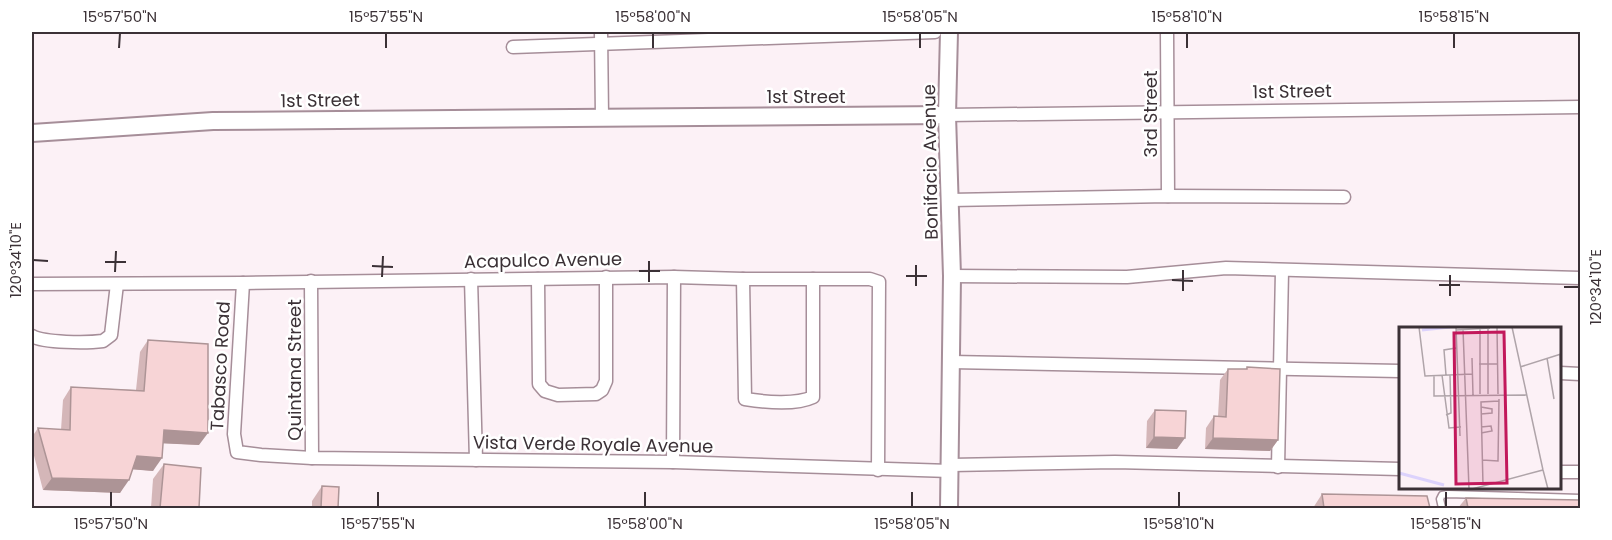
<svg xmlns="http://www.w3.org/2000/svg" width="1612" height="540" viewBox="0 0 1612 540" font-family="Poppins,sans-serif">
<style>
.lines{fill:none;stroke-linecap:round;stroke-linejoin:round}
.lane-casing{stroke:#a68e99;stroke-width:9}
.street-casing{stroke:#a68e99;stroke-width:15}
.secondary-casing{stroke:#a68e99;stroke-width:20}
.lane{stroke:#fff;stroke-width:6}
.street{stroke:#fff;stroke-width:12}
.secondary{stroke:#fff;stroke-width:16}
.wall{fill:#d4b6b8}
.shaded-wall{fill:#ad9496}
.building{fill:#f7d4d6;stroke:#ad9496;stroke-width:1.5}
.ticks{fill:none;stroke:#3b3136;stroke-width:2}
.labels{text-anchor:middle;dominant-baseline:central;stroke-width:5;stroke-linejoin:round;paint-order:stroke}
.street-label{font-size:18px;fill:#3b3136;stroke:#fff}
.inset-river{fill:none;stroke:#dcd2fc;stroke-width:3}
.inset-road{fill:none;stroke:#afa4a9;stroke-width:1.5}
.view{fill:#c2185b;fill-opacity:0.15;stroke:#c2185b;stroke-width:3}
.inset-edge{fill:none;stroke:#3b3136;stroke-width:3}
.neatline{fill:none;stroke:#3b3136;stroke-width:2}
.ticks-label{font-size:15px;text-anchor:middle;fill:#3b3136}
</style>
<rect width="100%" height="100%" fill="#fcf1f6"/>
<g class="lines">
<!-- lane casing -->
<g class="lane-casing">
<path id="lane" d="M1442,508l-2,-9 2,-4 6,-1 132,4"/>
</g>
<!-- street casing -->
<g class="street-casing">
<g id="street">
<path d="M601,32l1,85"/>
<path d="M1167,32l1,164"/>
<path d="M513,47l422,-15"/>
<path d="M947,115l633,-8"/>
<path d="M950,200l218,-4 176,1"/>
<path d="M952,276l175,1 99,-9 354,10"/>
<path d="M471,279l5,181"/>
<path d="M538,279l1,105 6,7 13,4 38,-1 6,-4 4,-9v-104"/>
<path d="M743,279l2,120c19,3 51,6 68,-2v-118"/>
<path d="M311,281l1,177"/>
<path d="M243,283l-9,151 3,18 24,3 51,3 361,4 277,9"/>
<path d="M32,284l211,-1 431,-6 69,2h127l9,3 -1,188"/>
<path d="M32,336c12,7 55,7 71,5l8,-6 6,-51"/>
<path d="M951,362l449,9"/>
<path d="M1560,373l20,1"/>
<path d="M673,462l1,-185"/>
<path d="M951,465l164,-3 285,7"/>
<path d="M1278,467l4,-196"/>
<path d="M1560,472h20"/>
</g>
</g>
<!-- secondary casing -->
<g class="secondary-casing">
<g id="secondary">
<path d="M949,32l-2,83 5,161 -3,232"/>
<path d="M32,133l181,-12 734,-6"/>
</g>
</g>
<!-- lane -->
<use href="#lane" class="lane"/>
<!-- street -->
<use href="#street" class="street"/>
<!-- secondary -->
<use href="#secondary" class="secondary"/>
</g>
<!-- wall -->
<g class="wall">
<path d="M148,340l51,105 -36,-2 -10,28 -20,-2 -13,24 -77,-3 -11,-42v-11l6,-9 23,2 2,-30 8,-13 65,3 4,-38z"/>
<path d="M1247,367l31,73 -8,11 -65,-2 1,-21 8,-12h4l2,-36 8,-11h18z"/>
<path d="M1155,410l22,39 -31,-1 1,-27z"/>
<path d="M164,464l35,44h-48l2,-29z"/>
<path d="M322,486l16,22h-26v-7z"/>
<path d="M1322,494l108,14h-117z"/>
<path d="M1466,498l115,10h-123z"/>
</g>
<!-- shaded-wall -->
<g class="shaded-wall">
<path d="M164,430l44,3 -9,12 -44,-2z"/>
<path d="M1154,437l31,1 -8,11 -31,-1z"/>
<path d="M1213,438l65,2 -8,11 -65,-2z"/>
<path d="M137,456l25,2 -9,13 -25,-2z"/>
<path d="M52,478l77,2 -9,13 -77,-3z"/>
</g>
<!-- building -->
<g class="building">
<path d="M148,340l60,4v89l-44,-3 -2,28 -25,-2 -8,24 -77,-2 -14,-50 32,2 1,-43 73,4z"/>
<path d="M1247,367l33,2 -2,71 -65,-2 1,-22 12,1 2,-48h19z"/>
<path d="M1155,410l31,1 -1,27 -31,-1z"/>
<path d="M164,464l37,4 -2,40h-39z"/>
<path d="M322,486l17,1 -1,21h-17z"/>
<path d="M1322,494l105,2 3,12h-106z"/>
<path d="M1466,498l115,2v8h-113z"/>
</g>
<!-- ticks -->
<path class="ticks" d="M119,48l1,-15M386,48v-15M653,48v-15M920,48v-15M1187,48v-15M1454,48v-15M33,260l15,1M105,262h21M372,266l21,1M639,271h21M115,272l1,-21M906,276h21M382,277l1,-21M1172,280l21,1M649,282v-21M1439,285h21M916,286v-21M1564,287h15M1183,291v-21M1450,296v-21M111,507v-15M378,507v-15M645,507v-15M912,507v-15M1179,507v-15M1446,507v-15"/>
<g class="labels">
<!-- street labels -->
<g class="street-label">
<text transform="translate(1292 91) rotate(-1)">1st Street</text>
<text x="806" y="96">1st Street</text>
<text transform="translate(320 100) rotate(-1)">1st Street</text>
<text transform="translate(1150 114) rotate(-90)">3rd Street</text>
<text transform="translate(930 162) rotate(-91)">Bonifacio Avenue</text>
<text transform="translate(543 260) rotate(-1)">Acapulco Avenue</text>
<text transform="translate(220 366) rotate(-87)">Tabasco Road</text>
<text transform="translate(294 370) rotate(-90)">Quintana Street</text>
<text transform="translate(593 444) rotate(1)">Vista Verde Royale Avenue</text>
</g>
</g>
<!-- overview -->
<g transform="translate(1399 327)">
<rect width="162" height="162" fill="#fcf1f6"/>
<path class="inset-river" d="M23,3l28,-3M0,146l45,12"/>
<path class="inset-road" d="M20,0l6,49 48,-2M57,0l4,109M98,0l1,67M113,0l31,143M64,2l6,160M81,2v65M57,3l34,-2M161,27l1,21M73,31l1,37M148,31l7,41M80,37h19M121,40l41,-13M43,48l7,53 12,-1M47,48l-2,-25 12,-2M35,49v20l93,-1M89,67v-66M82,80l11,2v4l-11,1M47,88l5,-2 -1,-38M82,100l10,-1 1,5 -11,2M83,133l16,1 1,-62M84,158l-2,-83 18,-1M73,162l71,-19 5,19"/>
<path class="view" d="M105,5l3,151 -51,1 -2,-151z"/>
<rect width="162" height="162" class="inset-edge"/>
</g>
<!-- border -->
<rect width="1612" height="540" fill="none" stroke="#ffffff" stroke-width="66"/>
<rect x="33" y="33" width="1546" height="474" class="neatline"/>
<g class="ticks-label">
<text x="120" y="22">15°57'50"N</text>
<text x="386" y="22">15°57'55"N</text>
<text x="653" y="22">15°58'00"N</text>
<text x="920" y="22">15°58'05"N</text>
<text x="1187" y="22">15°58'10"N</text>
<text x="1454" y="22">15°58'15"N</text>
<text transform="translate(16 260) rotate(-90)" y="5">120°34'10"E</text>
<text transform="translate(1596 287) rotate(-90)" y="5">120°34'10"E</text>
<text x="111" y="529">15°57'50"N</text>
<text x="378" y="529">15°57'55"N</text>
<text x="645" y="529">15°58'00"N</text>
<text x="912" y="529">15°58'05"N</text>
<text x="1179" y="529">15°58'10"N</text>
<text x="1446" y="529">15°58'15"N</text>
</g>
</svg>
